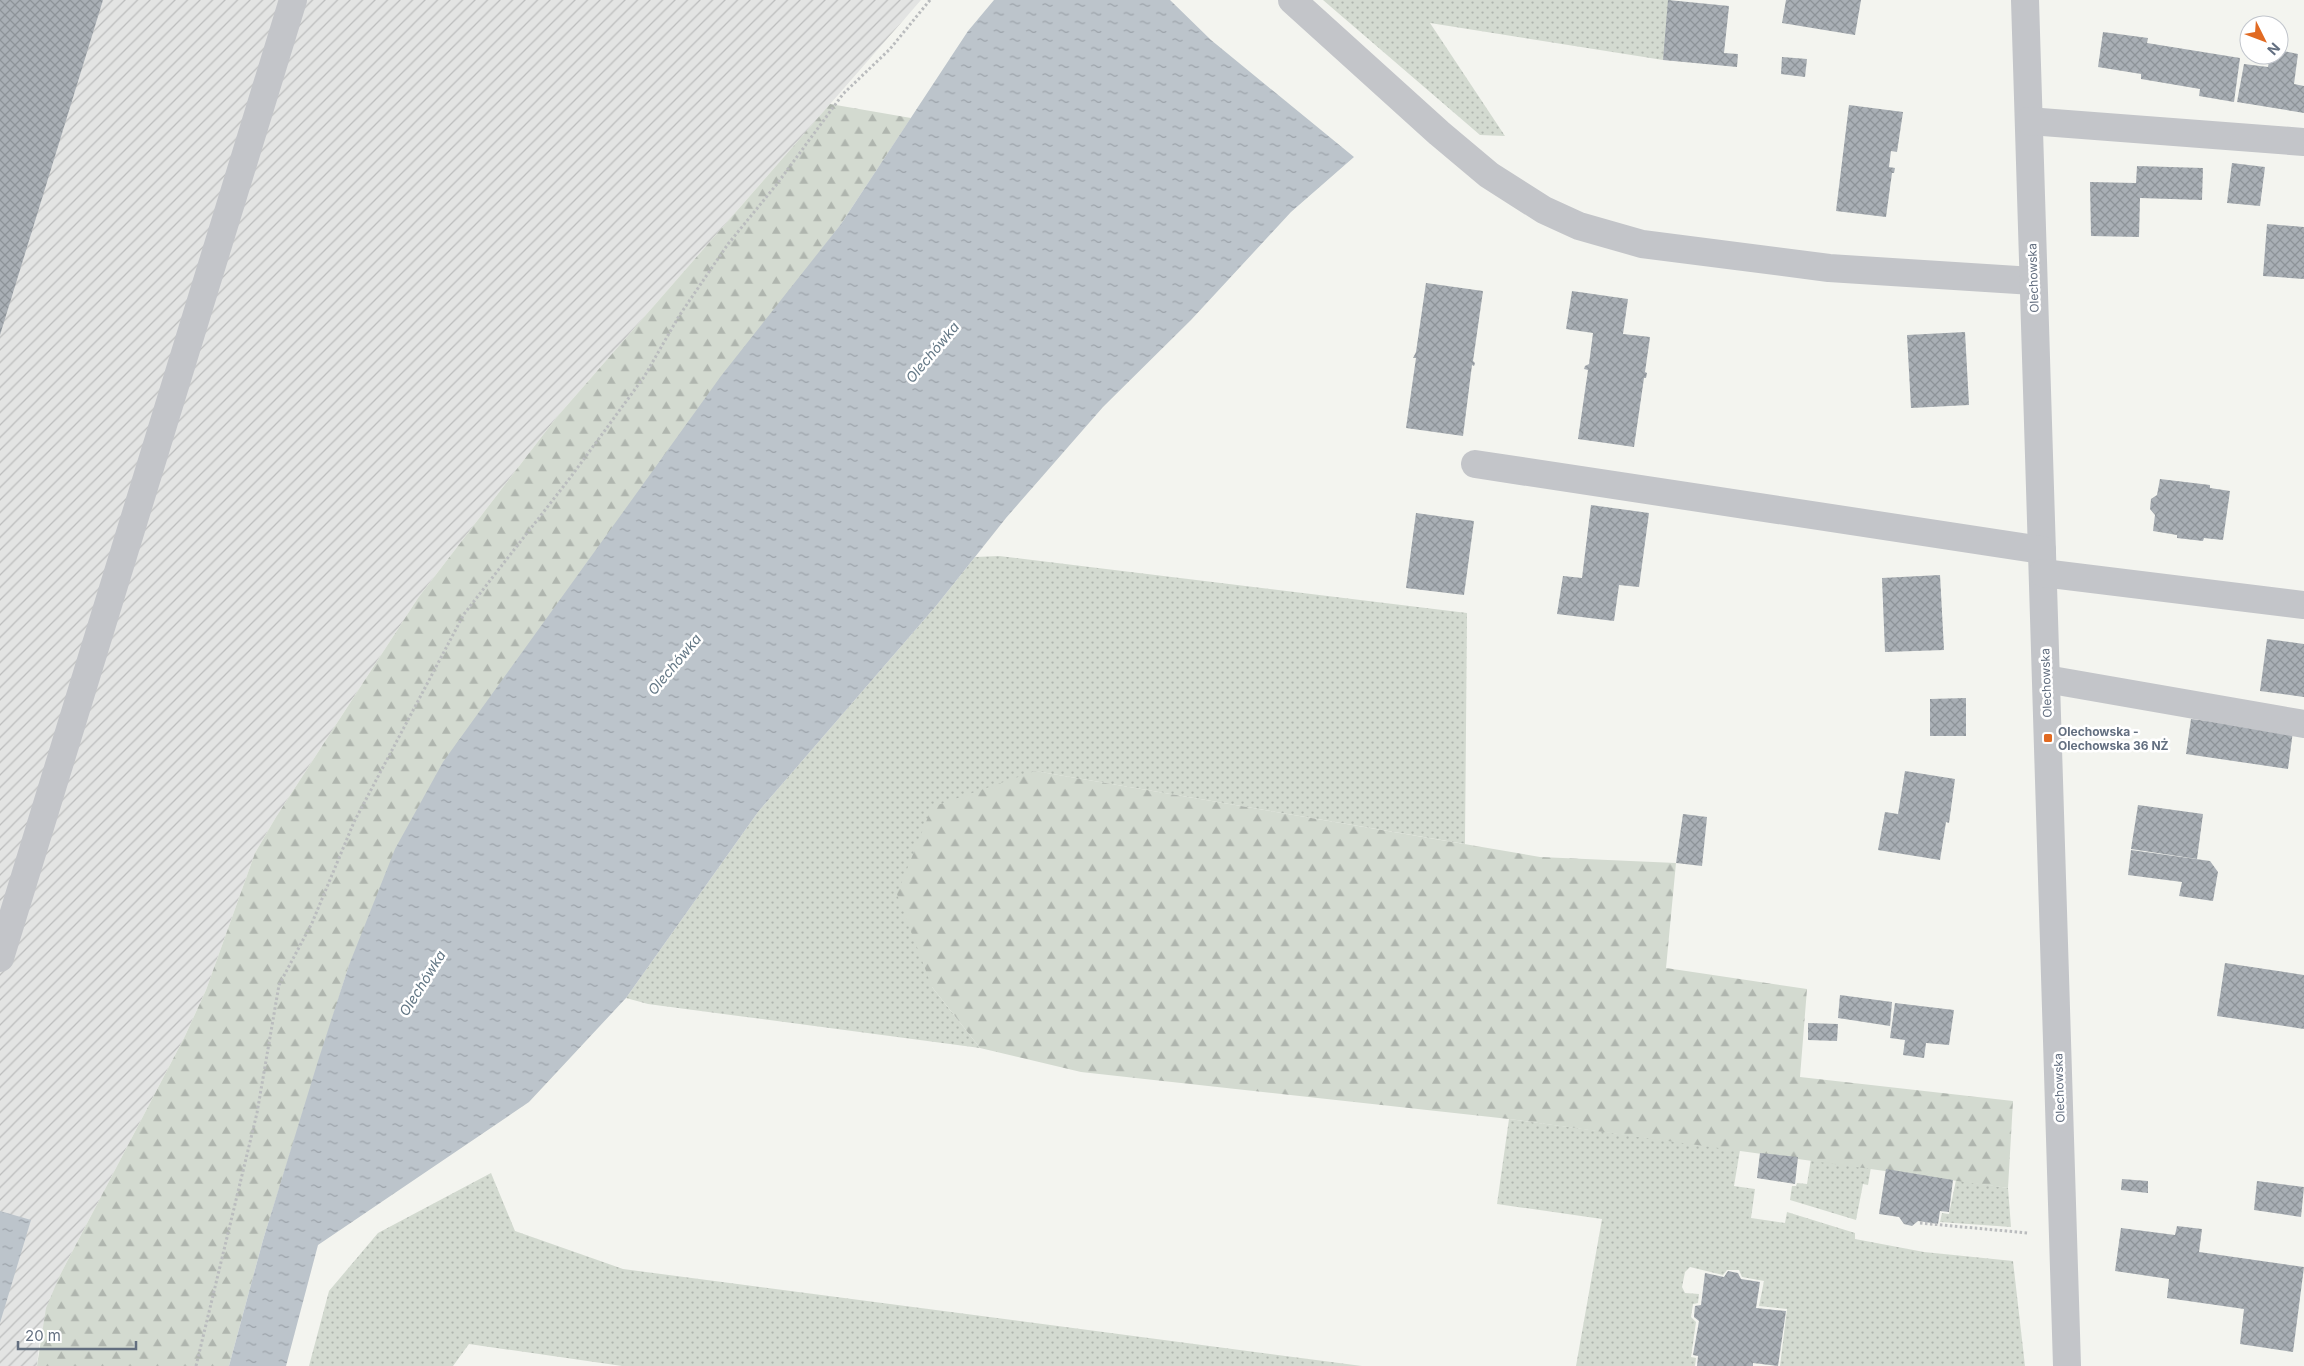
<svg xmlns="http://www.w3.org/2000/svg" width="2304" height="1366" viewBox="0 0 2304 1366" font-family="Inter,sans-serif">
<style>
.industrial{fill:url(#industrial-furrows)}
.grass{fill:url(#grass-dots)}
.forest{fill:url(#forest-firs)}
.water{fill:url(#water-ripples)}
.building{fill:url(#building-cross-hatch)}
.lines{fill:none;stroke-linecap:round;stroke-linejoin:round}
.path{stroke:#babcbe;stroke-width:3;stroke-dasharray:2.5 2.5;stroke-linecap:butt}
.minor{stroke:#c3c5c9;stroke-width:28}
.poi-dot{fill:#e16a22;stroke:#fff;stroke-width:2}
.labels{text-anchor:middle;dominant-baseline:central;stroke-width:5;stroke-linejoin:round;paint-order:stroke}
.street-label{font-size:12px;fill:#636f80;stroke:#fff}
.poi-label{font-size:12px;font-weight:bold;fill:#636f80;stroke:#fff;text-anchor:start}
.water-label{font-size:14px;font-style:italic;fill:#637785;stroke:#fff}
</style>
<defs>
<pattern id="industrial-furrows" width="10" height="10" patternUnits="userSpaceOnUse" patternTransform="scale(1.25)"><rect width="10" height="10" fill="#e3e4e3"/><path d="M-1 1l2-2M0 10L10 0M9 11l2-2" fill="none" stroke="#bcbdbd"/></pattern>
<pattern id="grass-dots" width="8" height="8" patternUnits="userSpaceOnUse" patternTransform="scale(1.25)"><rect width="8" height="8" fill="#d3dad0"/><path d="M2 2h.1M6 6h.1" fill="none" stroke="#afb5ae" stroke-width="1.8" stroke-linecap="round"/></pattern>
<pattern id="forest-firs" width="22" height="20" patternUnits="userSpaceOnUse" patternTransform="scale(1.25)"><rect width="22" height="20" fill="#d3dad0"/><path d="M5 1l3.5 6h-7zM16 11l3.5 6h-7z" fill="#afb5ae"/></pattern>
<pattern id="water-ripples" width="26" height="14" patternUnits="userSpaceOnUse" patternTransform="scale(1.25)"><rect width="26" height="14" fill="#bcc4cb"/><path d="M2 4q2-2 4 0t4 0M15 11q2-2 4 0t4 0" fill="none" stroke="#9ca3aa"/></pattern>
<pattern id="building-cross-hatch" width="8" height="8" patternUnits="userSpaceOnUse" patternTransform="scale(1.25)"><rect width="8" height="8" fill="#a9afb5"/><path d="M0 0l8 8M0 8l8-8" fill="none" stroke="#8d9398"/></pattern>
</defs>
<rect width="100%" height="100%" fill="#f3f4ef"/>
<!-- industrial -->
<path class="industrial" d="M0,0h921l-365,418 -138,180 -142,219 -21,36 -49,137 -21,46 -125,239 -21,70 -2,21h-37z"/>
<!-- grass -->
<g class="grass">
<path d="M1323,0h348l-8,60 -233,-37 75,113 -25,-1z"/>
<path d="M999,556l468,57 -2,231 -430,-73 -103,216 48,61 -332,-44 -22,-6 132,-186 178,-206 39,-49z"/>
<path d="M1509,1119l231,31 -6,36 21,3 -4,29 34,5 2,-11 68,21v6l69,13 89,9 12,105h-245l7,-57 -28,-3 5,-25 -22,-4 -3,-7h-12l-4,5 -33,-8 -5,5 -3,15 3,6 14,1 -1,9 -5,1 -2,13 5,5 -5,35 5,1 -1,8h-119l26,-147 -105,-15z"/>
<path d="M1811,1159l60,8 -3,18 -5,-1 -7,36 -66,-20 2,-14h4l1,-3 10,1z"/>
<path d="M491,1173l24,58 108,38 739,97h-740l-153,-22 -16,22h-144l20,-75 49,-58z"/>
<path d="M1956,1180l52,8 3,39 -71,-5 2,-9 7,1z"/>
</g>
<!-- forest -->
<g class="forest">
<path d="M830,104l81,14 -70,106 -207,274 -67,94 -218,373 -86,275 -34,126h-192l9,-58 14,-33 125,-239 21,-46 49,-137 21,-36 142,-219 138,-180z"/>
<path d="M1035,771l505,86 136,6 -10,105 141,21 -7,88 213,24 -5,87 -499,-69 -428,-47 -101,-24 -48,-61 -35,-93 35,-87z"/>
</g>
<!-- water -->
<g class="water">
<path d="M994,0h176l41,40 143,117 -63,55 -100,108 -88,87 -97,111 -70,88 -178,206 -132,186 -97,104 -211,143 -32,121h-57l34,-126 55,-179 31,-96 46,-116 48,-87 278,-386 120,-152 127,-193z"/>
<path d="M0,1211l31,9 -31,103z"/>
</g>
<!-- building -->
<g class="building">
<path d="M0,0h103l-103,335z"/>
<path d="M1668,0l61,6 -5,47 14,1 -1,13 -74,-7z"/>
<path d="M1786,0h75l-6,35 -73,-12z"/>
<path d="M2103,32l45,6 -1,5 93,15 -6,44 -35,-6 1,-7 -59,-10v-5l-43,-7z"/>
<path d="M2279,50l19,4 -4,30 10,2v27l-67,-11 7,-38 24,3 2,-12h9z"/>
<path d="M1782,57l25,2 -2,18 -24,-3z"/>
<path d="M1849,105l54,7 -6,40 -6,-1 -2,16 6,1 -1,5h-2l-6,44 -50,-6z"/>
<path d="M2232,163l33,4 -5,39 -33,-3z"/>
<path d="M2137,166l66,2 -1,32 -62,-2 -1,39 -48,-1 -1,-54 46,1z"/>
<path d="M2267,224l37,3v52l-41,-3z"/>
<path d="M1426,283l57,8 -10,70 2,2 -1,3 -2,-1 -9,71 -57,-8 10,-70h-3l3,-6z"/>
<path d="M1572,291l56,8 -5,35 27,3 -5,35 2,1 -1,5h-2l-10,69 -56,-8 10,-69 -4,-1 1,-3 4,-2 4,-31 -27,-4z"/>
<path d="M1965,332l4,73 -58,3 -4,-73z"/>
<path d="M2160,479l50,6v3l20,3 -7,49 -19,-2 -1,3 -26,-3v-3l-24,-4 2,-16 -5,-6 1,-10 6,-4z"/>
<path d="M1591,505l58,8 -10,74 -20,-2 -5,36 -57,-7 6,-38 19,2z"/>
<path d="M1416,513l58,8 -10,74 -58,-7z"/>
<path d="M1940,575l4,75 -59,2 -3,-74z"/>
<path d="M2267,639l37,5v53l-44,-6z"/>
<path d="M1966,698v38h-36v-37z"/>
<path d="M2191,719l102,12 -5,38 -102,-15z"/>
<path d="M1905,771l50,8 -6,44 -3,-1 -6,38 -62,-10 7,-38 13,2z"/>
<path d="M2138,805l65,9 -6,45 -66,-10z"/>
<path d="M1683,814l24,3 -5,49 -26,-3z"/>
<path d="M2131,850l79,11 8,11 -5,29 -34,-5 3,-14 -54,-7z"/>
<path d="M2225,963l79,12v54l-87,-13z"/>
<path d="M1840,995l52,7 -2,24 -52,-8z"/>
<path d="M1895,1003l59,7 -5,35 -23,-2 -2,15 -21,-3 2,-15 -15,-2z"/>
<path d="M1808,1023l30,1 -1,17 -29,-1z"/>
<path d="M1760,1153l38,4 -3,27 -38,-6z"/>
<path d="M1886,1169l67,11 -4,32 -9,-1 -2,13 -20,-3 -6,5 -8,-2 -5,-7 -20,-3z"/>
<path d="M2122,1179l26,2v12l-27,-3z"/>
<path d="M2257,1181l47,6 -3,30 -47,-7z"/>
<path d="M2177,1226l25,3 -3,23 105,15 -11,85 -53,-8 4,-35 -77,-11 2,-19 -54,-8 6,-43 54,7z"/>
<path d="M1728,1271l10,2 3,6 19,3 -4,26 30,3 -8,55 -25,-3v3h-56l1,-10 -5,-1 6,-34 -5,-4 1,-11 6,-1 4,-32 19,4z"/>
</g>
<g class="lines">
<!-- path -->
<g class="path">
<path d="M1920,1223l108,10"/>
<path d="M196,1366l61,-253 22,-128 33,-62 42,-101 110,-208 106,-136 74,-101 35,-61 49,-72 49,-60 66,-90 47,-45 40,-49"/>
</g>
<!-- minor -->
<g class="minor">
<path d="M1292,0l147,133 50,42 55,35 35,16 63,18 187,24 204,13"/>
<path d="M2025,0l42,1366"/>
<path d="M2029,121l275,21"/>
<path d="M1475,464l567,86"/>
<path d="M2043,573l261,32"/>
<path d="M2046,679l258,45"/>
<path d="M0,958l293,-958"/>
</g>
</g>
<!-- markers -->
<rect class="poi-dot" x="2043" y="733" width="10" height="10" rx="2.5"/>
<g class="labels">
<!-- street labels -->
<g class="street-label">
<text transform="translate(2033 278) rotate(-92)">Olechowska</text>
<text transform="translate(2046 683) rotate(-92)">Olechowska</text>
<text transform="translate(2059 1088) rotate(-92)">Olechowska</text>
</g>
<!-- poi labels -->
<g class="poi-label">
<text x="2058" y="731">Olechowska -<tspan x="2058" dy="14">Olechowska 36 NŻ</tspan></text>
</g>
<!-- water labels -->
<g class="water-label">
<text transform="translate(932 352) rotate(-50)">Olechówka</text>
<text transform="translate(674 664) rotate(-50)">Olechówka</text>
<text transform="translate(422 983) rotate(-58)">Olechówka</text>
</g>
</g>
<!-- north arrow -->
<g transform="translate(2264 40) rotate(132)"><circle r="24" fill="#ffffff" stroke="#c1c5cc"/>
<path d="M0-4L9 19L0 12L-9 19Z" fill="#e16a22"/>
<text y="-8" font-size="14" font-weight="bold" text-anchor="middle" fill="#636f80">N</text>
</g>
<!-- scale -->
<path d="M18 1341v8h118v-8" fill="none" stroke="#636f80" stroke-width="2.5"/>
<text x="25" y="1341" font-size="15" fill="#636f80" stroke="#ffffff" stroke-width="4" paint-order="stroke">20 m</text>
</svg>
